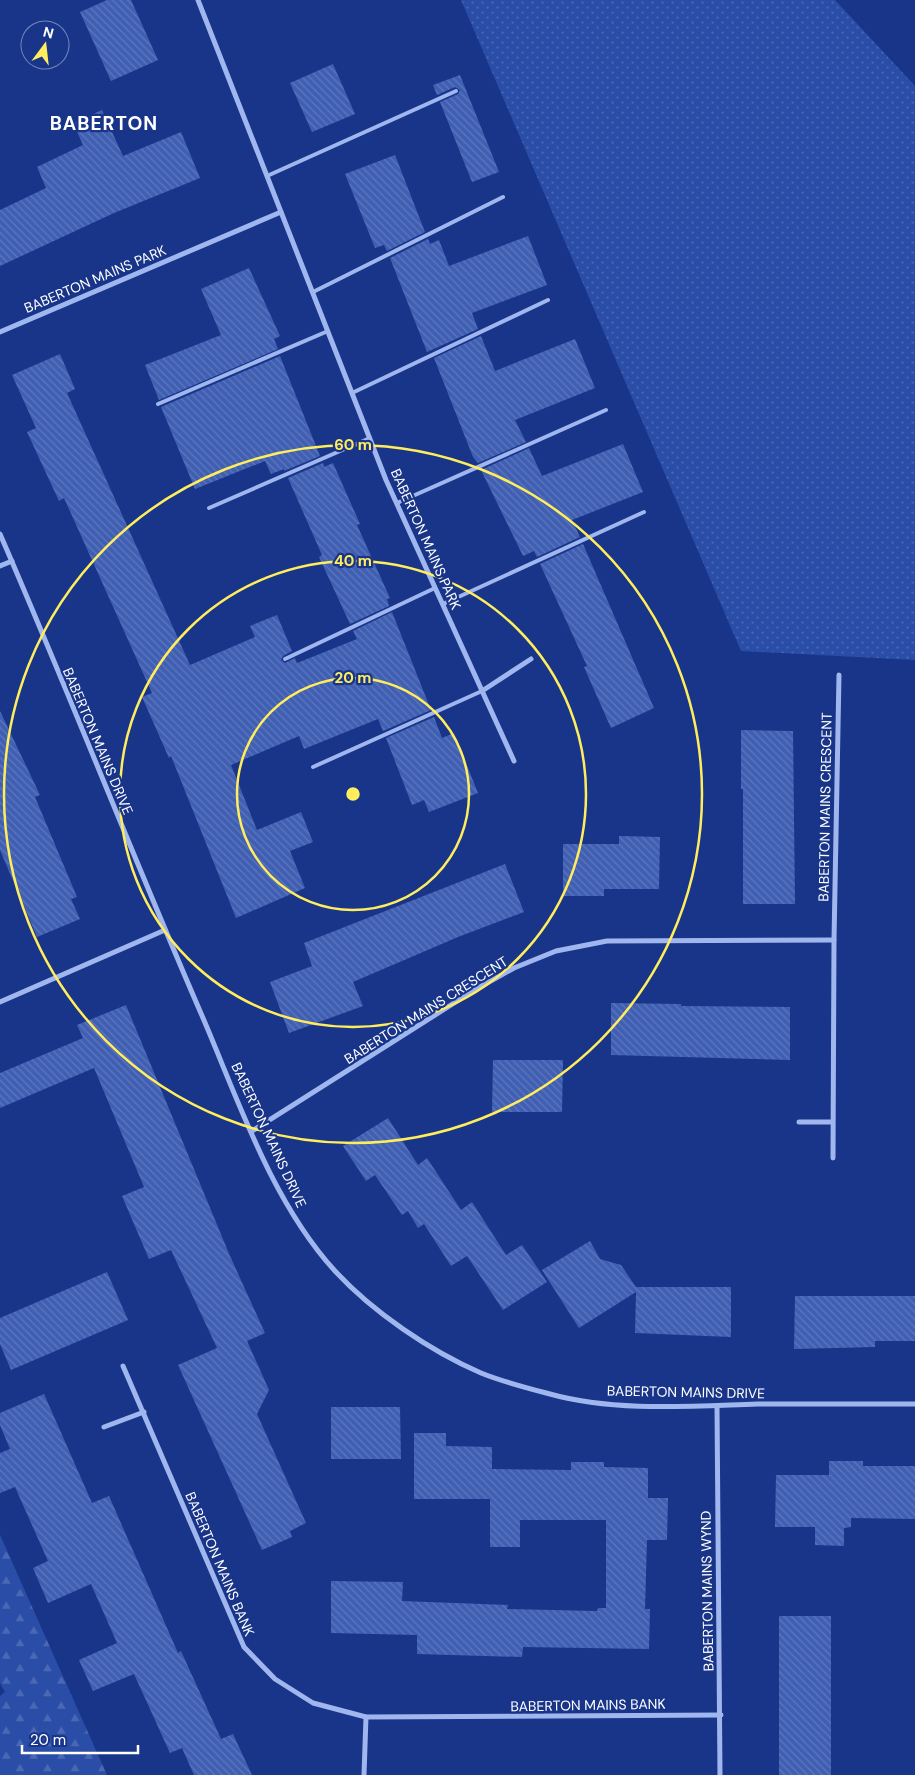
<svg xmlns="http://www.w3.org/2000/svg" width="915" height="1775" viewBox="0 0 915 1775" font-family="'DM Sans',sans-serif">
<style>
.grass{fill:url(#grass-dots)}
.forest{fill:url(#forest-firs)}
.building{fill:url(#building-back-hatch)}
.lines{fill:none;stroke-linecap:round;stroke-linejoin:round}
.lane{stroke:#a0b6ee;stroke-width:4}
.street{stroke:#a0b6ee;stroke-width:5}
.ring{fill:none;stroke:#ffed5d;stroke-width:2.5}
.labels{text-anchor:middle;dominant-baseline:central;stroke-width:4.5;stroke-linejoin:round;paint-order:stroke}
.street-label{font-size:14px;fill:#fff;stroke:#183589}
.district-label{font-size:19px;font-weight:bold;letter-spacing:1px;fill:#fff;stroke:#183589}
.centre{fill:#ffed5d;stroke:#183589;stroke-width:2.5}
.ring-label{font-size:15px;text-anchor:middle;font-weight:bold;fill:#ffed5d;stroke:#183589;stroke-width:4.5;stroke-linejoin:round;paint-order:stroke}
</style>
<defs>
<pattern id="grass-dots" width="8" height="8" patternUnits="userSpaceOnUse" patternTransform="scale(1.25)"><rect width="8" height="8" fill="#2a4da7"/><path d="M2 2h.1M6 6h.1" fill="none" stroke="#4a68b4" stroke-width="1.8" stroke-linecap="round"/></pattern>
<pattern id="forest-firs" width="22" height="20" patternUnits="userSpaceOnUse" patternTransform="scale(1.25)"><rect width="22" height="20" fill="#2a4da7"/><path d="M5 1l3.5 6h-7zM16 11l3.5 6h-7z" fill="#4a68b4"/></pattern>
<pattern id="building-back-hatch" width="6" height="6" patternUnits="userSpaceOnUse" patternTransform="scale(1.25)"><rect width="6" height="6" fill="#405fb2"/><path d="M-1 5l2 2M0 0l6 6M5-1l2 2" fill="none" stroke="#5d77be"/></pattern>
</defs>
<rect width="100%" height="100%" fill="#183589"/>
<!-- grass -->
<path class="grass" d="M461,0h374l80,86v574l-174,-9z"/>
<!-- forest -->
<path class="forest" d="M0,1535l107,240h-107v-79l5,-4 -5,-9z"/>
<!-- building -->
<g class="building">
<path d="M107,0h24l27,60 -47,21 -31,-69z"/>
<path d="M333,64l22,50 -43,18 -22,-49z"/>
<path d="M460,75l39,97 -27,10 -32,-80 18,-8 2,-4 -5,-3 -18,8 -4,-10z"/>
<path d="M102,110l21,46 58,-24 19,46 -86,35 -114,53v-56l46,-22 -9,-21 46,-22 -10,-22z"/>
<path d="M395,155l30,77 -38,19 -3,-6 -9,3 -30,-74z"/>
<path d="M528,236l19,49 -75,28 6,16 -51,23 -37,-94 38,-19 2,5 9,-4 10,26z"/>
<path d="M249,268l31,68 -6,3 4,10 -119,51 -14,-35 76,-30 -20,-46z"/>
<path d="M481,336l14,35 80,-32 20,49 -80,32 11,22 -48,21 -5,-6 -39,-99z"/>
<path d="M60,354l15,35 -8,4 123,272 65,-28 -5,-11 27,-11 15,36 -9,5 -2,4 4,3 10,-5 2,5 60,-24 -4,-8 39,-19 39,98 -48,21 -5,-12 -74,30 -5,-13 -68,29 26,65 44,-18 12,30 -23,9 15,37 -69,30 -65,-162 -2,2 -27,-61 10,-4 -88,-195 -5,3 -32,-69 9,-4 -24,-53z"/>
<path d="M280,356l40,100 -36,15v-2l-13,5 -6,-13 -70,28 -34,-82z"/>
<path d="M623,444l20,48 -71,28 8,17 -43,20 -3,-6 -11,5 -42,-86 48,-22 13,28z"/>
<path d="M323,463l1,4 9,-4 27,61 -3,1 33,73 -3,1 2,7 -39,18 -31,-67 3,-2 -34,-77z"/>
<path d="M583,544l71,164 -43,20 -27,-61 3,-1 -47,-102z"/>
<path d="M0,711l40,84 -5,2 42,100 -6,2 9,20 -43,18 -37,-87z"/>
<path d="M434,717l8,21 12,-5 24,60 -49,19 -5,-12 -12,5 -26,-67z"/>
<path d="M741,730l52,1 2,173h-52v-115h-2z"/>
<path d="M619,836l41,1 -1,52h-55v7h-41v-52h56z"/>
<path d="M505,864l19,48 -66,25 -105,45 10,24 -74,27 -19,-51 42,-16 -8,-23z"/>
<path d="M611,1003l70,1v2l109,1v53l-179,-5z"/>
<path d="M126,1005l104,251 35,77 -18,8 22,49 -12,24 49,109 -16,8 2,6 -30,13 -84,-185 39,-17 -46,-98 -22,9 -27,-63 22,-9 -50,-119 -94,40v-35l83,-35 -6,-13z"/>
<path d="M493,1060h70l-1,52h-70z"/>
<path d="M388,1118l30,47 9,-7 34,52 11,-8 34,53 16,-10 25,37 -44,28 -36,-54 -16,10 -27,-42 -6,4 -10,-17 -6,4 -27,-40 -9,6 -23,-35z"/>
<path d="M590,1241l10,18 21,6 15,22h95v50l-96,-4 1,-41 -57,36 -37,-58z"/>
<path d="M107,1272l21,48 -117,50 -11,-26v-26z"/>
<path d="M795,1296h120v45h-40v6l-81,2z"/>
<path d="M44,1394l48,109 17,-7 69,157 3,-2 40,88 12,-5 19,41h-58l-12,-27 -12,5 -36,-79 -41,17 -14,-31 38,-17 -26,-59 -43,19 -15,-35 15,-7 -33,-74 -15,6v-40l10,-4 -10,-24v-12z"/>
<path d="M331,1407h69l1,52h-70z"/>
<path d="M414,1433h32v13l46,1v22l79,1v-8h33v5l44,1v30h20l-1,42h-20l-2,69h5l-1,40 -126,-2 -1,10 -105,-3v-19l-86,-2v-52l72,1 -1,19 106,4 -1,4 90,2 1,-3h8v-88h-86v27h-30v-48h-76z"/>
<path d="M829,1461h34v5h52v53l-64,-1v9l-7,1v18l-29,-1v-18h-40l1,-52h53z"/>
<rect x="779" y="1616" width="52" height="159"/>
</g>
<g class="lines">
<!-- lane -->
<g class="lane">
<path d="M267,176l189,-85"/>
<path d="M313,292l190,-95"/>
<path d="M352,393l196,-93"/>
<path d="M158,404l170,-73"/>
<path d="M397,503l209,-93"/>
<path d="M209,508l161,-70"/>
<path d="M443,604l201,-92"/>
<path d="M285,659l150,-71"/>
<path d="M313,767l169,-76"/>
</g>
<!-- street -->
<g class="street">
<path d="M198,0l188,480 128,281"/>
<path d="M0,332l281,-120"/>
<path d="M0,534c70,161 133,323 203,484 36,84 69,184 132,253 38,41 95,80 146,102 22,9 46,15 69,21 64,18 141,12 207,10 53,0 105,0 158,0"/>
<path d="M0,566l12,-5"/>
<path d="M482,691l49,-32"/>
<path d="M0,1002l165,-72"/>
<path d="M799,1122h33"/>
<path d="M252,1131l221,-140 41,-23 42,-17 51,-10 227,-1"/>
<path d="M833,1158l1,-218 5,-265"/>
<path d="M123,1366l121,281 31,32 38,24 53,14 355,-2"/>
<path d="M717,1406l3,369"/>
<path d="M104,1427l40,-15"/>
<path d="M364,1775l2,-58"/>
</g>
</g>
<!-- distance rings -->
<g class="ring">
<circle cx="353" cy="794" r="116"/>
<circle cx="353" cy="794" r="233"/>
<circle cx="353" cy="794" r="349"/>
</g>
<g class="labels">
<!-- street labels -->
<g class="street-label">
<text transform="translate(95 279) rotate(-23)">BABERTON MAINS PARK</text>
<text transform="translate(426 539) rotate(66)">BABERTON MAINS PARK</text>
<text transform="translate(98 741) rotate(67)">BABERTON MAINS DRIVE</text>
<text transform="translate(825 807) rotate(-89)">BABERTON MAINS CRESCENT</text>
<text transform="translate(426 1010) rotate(-32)">BABERTON MAINS CRESCENT</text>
<text transform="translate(269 1135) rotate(65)">BABERTON MAINS DRIVE</text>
<text transform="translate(686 1392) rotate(1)">BABERTON MAINS DRIVE</text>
<text transform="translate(220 1564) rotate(67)">BABERTON MAINS BANK</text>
<text transform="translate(707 1591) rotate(-91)">BABERTON MAINS WYND</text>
<text transform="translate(588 1705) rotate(-1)">BABERTON MAINS BANK</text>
</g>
<!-- district labels -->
<g class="district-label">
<text x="104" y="123">BABERTON</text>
</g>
</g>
<circle cx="353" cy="794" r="8" class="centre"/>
<g class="ring-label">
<text x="353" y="450">60 m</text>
<text x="353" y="566">40 m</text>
<text x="353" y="683">20 m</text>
</g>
<!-- north arrow -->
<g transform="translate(45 45) rotate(15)"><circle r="24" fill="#183589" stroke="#7486b8"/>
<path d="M0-4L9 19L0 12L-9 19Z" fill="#ffed5d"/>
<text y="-8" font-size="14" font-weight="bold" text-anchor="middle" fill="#ffffff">N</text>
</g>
<!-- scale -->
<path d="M22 1745v8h116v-8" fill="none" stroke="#ffffff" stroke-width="2.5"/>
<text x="30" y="1745" font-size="15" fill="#ffffff" stroke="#183589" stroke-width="4" paint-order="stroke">20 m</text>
</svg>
